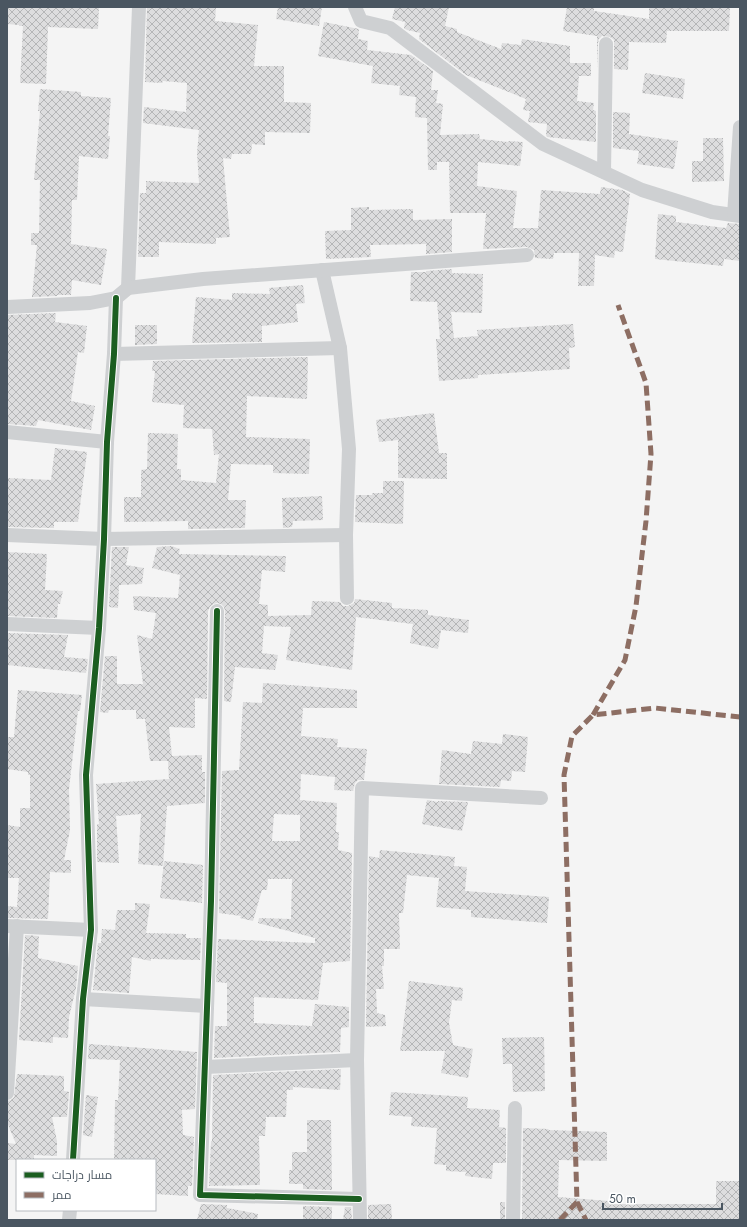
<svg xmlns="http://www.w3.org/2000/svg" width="747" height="1227" viewBox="0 0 747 1227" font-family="Jost,Cairo,sans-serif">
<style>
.building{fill:url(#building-cross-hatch);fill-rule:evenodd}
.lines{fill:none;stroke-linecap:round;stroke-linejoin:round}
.street{stroke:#ced0d2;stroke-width:14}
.quiet{stroke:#8d6e63;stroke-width:5;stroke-dasharray:10 5;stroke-linecap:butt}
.cycleway-casing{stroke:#fff;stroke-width:8}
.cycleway{stroke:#1b5e20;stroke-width:6}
</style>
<defs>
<pattern id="building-cross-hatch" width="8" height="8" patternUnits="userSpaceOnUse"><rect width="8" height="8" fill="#ddddde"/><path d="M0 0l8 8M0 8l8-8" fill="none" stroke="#b5b6b7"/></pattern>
</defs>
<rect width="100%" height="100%" fill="#f4f4f4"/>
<!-- building -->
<g class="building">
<path d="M7,7h92l-1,22 -50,-2 -2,57 -26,-1 3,-57h-4v-1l-12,-1z"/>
<path d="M147,7l69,1 -1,13 43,4 -4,41h30v36l27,1 -1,30 -45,-1v13l-13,-1 -1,10h-19l-1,5 -8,-1 7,79 -14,1v6l-57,-2v15h-21l2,-64h6v-12l53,2 -2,-30 2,-23 -56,-7 1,-16 42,5 1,-29 -24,-2 -1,2 -17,-1z"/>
<path d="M278,7h44l-3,19 -43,-7z"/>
<path d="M395,7h54l-4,19 12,3v3l44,17 1,-6 19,2 1,-6 48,7v17h21v13h-12l-2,25 17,2 -1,7 3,1v31l-49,-5 -1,-2 1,-11 -19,-2 2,-11 -7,-1 3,-11 -60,-24 -47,-36 1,-6 -13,-3 -3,-2 1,-6 -13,-3z"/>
<path d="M567,7h27v4l55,8v-12h81l-1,24h-62l-1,12 -37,-1 -1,28 -14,-1v-29l-4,-3 -8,-1 -3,3 -1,4 -1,26v-33l-34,-5z"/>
<path d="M324,22l35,7 -1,10 10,2 -1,9 44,5 22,16 -2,19h7l-2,13 7,1 -3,31 39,-1 1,5 28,3v-1l15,1 -3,24 -42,-4 -1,24 40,5 -4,37h25l3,-38 59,4 1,-7 21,3 8,4 -7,58 -8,-1 -1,7 -19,-3 -1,31h-16l1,-33h-25l-1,6 -18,-1 -1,-8 -7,-3 -44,2 3,-36h-36l-1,-51h-12v8h-9l-1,-52 -12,-1 1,-20 -17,-2 1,-9 -29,-3 2,-17 -55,-10z"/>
<path d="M645,73l40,6 -2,20 -41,-6z"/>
<path d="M40,89l41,3v4l30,2 -3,38h2l-2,23 -29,-3 -2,44h-5l-1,44 36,5 -6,36 -29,-5 -1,15h-14v1l-25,1 5,-52h-6v-12h8l1,-53h-6l6,-69h-2z"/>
<path d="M613,112l17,1 -1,21 49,7 -4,28 -37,-5 2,-13 -26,-3z"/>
<path d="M703,138h20l1,43 -32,1v-21h11z"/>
<path d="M369,207v3l44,-1v11l39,-1v33l-26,2v-10l-56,1 1,12 -45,2 -1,-28 26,-1v-22z"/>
<path d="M658,214l18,2v6l50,6 2,-5 12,1v37l-16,-2 -1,7 -68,-7z"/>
<path d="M452,269v4l31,1 -1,39 -31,-1 3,26 24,-2 -1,-6 96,-6 2,23 -6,1 1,21 -92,6v3l-39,3 -3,-42h4l-3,-37 -27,-1 1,-29h15v-1z"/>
<path d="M303,285l2,18 -9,1 2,18 -36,4v16l-70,1 4,-46 36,3v-7l38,1 -1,-6z"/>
<path d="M56,313l-1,9 32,4 -3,27 -6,-1 -7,49 24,5 -4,24 -53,-10 -2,6 -29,-2v-109z"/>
<path d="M135,325h22v19l-22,1z"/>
<path d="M308,357l-1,42 -60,-3 -1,41 64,2 -1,35 -36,-1v-8l-42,-1 -3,36h18l-1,28 -57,1v-8l-64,1v-25h17v-27l6,-1 1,-36 30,1 -1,35h4v11l35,3 3,-29 -5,1 -2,-26 -29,-1 1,-23 -32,-3 3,-31h-3l1,-10z"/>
<path d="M434,413l5,40h8v26l-49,-1v-38l-19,2 -3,-22z"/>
<path d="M55,448l32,4 -9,70h-24v6l-47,-1v-49l44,2z"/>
<path d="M383,481h21l-1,43 -48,-2 1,-27h16v-2h11z"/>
<path d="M322,496l1,24 -30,1 -1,6 -9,1 -1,-30z"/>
<path d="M171,546l9,3 -1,5 107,2 -1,16 -23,-2 -3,34 9,1v11l43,-1 1,-14 28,1 3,4h5l6,-3 1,-4 37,4v5l36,2v5l41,5 -1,13 -27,-3 -3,19 -28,-6 3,-19 -57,-7 -4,53 -66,-10 5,-33 -27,-1 -2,27 16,2 -3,15 -40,-3 -4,35 -7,-1 1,-90 -1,-4 -3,-3 -4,-1 -4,1 -3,3 -2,4 -1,88 -12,-1v30l-26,-1 3,29 30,-1v17h3v31l-38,3 -4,60 -25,-2 3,-50 -25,2 3,47 -22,-1v-38h2l-3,-40 73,-5 -1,-18h-18l-5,-42h-9v-9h-27l-1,3 -8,-1 5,-56h12v28h26l-6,-49 15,4 4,-26 -22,-3 -1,-14 45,2 2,-23 -28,-7 5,-21z"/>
<path d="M112,547h17l-3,18 18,3 -2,16 -23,1 -1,23 -9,-1z"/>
<path d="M7,552l40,2 -2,36 18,1 -3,13h-2l-1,14 -50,-2z"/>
<path d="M7,633l61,2 -4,22 24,2 -2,14 -79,-8z"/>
<path d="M263,683l94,7v18h-54l-2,28 37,3 -1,8 30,2 -3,31h-6l-3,3 -2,8 -19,-1 1,-13 -34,-3 -1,26 37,3 -1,29h3l-1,18 14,3 -2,108 -27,2 -5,37 -64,-3v26l58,3 3,-22 34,3v20l-8,1 -1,24 -126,6 1,-32h12v-43l-11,-1 2,-43 97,4v-5l-57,-15 1,-5 32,1 1,-40h-24l-1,11h-5l-9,31 -13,-3 1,-2 -22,-3 3,-142 17,-1 4,-68 19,1zM274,814l26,1v26h-28z"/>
<path d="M18,690l64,5 -2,16h-2l-9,78 1,41 -6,30h7v13l-21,-1 -2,47 -41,-1v-12l10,1 2,-29h-12v-53l13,2v-19h10v-33h-2v-3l-21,-3v-32h7z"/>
<path d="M503,734l25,3 -3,35 -13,-1 -1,10 -10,-1 -1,7 -61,-3 3,-34 29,4 2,-13 29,3z"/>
<path d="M427,800l11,2v-1l30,1 -6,29 -40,-7z"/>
<path d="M380,850l75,7 -1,9 13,1 -2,24 84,6 -2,26 -76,-6v-7l-35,-3 3,-29 -32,-3 -4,38h-4l1,36h-16v17h-2l2,23h-8l1,24 8,2 1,11 -20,1 3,-171 10,2z"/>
<path d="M164,861l39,4 -1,38 -42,-5z"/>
<path d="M135,903l15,1 -4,29 40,1v4h15l-1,22 -49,-1v2l-19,-4 -3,36 -36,-3 5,-47h3l1,-14 13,1 2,-20h18z"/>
<path d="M25,935l14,1 -1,22 40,8 -2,22 -7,29 -1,21 -15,-1v6l-34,-3z"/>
<path d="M409,981l54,7 -1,13 -10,-1 -3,23 4,22 20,4 -5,29 -27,-5 4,-22h-45z"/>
<path d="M544,1037l1,54 -32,1 -1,-28h-9l-1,-26z"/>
<path d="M89,1044l108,8 -2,57 -13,1 1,25 11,2 -2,49h-4v10l-33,-2v-34h-41l1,-60h3l2,-40 -32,-1z"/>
<path d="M341,1069l-1,21 -47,-3v3h-6l-1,27h-20l-1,19h-6l1,49 -51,1 2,-45h1l1,-66z"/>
<path d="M17,1074l47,2v15l5,1 -2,25h-15l5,24v15l-23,-1v5h-27v-17l9,1 -9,-22v-21l4,-1 3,-3z"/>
<path d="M391,1092l77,5 -1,11 33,2 -1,17 7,1v35h-13l-1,16 -27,-3 1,-4 -20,-1v-6l-12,-1 3,-36 -26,-2 1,-9 -23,-2z"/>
<path d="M86,1095l12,2 -6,40 -9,-2z"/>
<path d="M307,1120h24l1,70 -29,-1v-5h-14v-14h3v-18h15z"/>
<path d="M523,1128l26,1 -1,1 59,2v29l-48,-1 -1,37 51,4v3h107v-23h24v39h-218z"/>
<rect x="500" y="1202" width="5" height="18"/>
<path d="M201,1204l26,1v3l31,6 -1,6h-60z"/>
<path d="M391,1204l1,16h-24v-15z"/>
<path d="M303,1206l29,1v13h-29z"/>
<path d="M345,1207h6l1,13h-9z"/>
</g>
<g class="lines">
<!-- street -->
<g class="street">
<path d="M355,7l6,14 29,7 153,116 99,46 70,22 28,4"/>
<path d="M604,172l2,-128"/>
<path d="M734,215l6,-88"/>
<path d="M322,270l18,78 9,101 -3,86 1,63"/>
<path d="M128,288l11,-281"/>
<path d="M7,307l83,-4 26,-5 12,-10 75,-9 324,-24"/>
<path d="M114,354l226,-6"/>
<path d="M7,432l100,10"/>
<path d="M7,535l97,4 242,-4"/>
<path d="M217,611l-6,290 -11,294 159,4"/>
<path d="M7,624l92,4"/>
<path d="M7,926l84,4"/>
<path d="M83,999l124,7"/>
<path d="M205,1067l152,-7"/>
<path d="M7,1093l10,-167"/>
<path d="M73,1160l10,-161 8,-69 -5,-155 13,-147 5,-89 3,-97 7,-88 2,-56"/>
<path d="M69,1220l1,-10"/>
<path d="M360,1220l-3,-160 5,-272 179,10"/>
<path d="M513,1220l2,-112"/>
</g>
<!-- quiet -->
<g class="quiet">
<path d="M593,715l32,-55 11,-54 10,-85 5,-67 -5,-71 -28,-78"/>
<path d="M577,1202l9,18"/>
<path d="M560,1220l17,-18 -13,-427 8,-39 21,-21 62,-7 85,9"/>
</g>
<!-- cycleway casing -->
<g class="cycleway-casing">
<g id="cycleway">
<path d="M217,611l-6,290 -11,294 159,4"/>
<path d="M73,1160l10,-161 8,-69 -5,-155 13,-147 5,-89 3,-97 7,-88 2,-56"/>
</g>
</g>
<!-- cycleway -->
<use href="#cycleway" class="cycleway"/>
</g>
<!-- border -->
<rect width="747" height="1227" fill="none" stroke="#4a5661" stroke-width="16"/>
<!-- legend -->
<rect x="16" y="1159" width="140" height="52" fill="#ffffff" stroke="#b7bbc0"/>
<rect x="24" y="1172" width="20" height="6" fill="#1b5e20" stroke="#b7bbc0"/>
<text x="52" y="1179" font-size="12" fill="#4a5661">مسار دراجات</text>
<rect x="24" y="1192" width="20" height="6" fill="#8d6e63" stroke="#b7bbc0"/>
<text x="52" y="1199" font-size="12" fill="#4a5661">ممر</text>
<!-- scale -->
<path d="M603 1203v6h119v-6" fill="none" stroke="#4a5661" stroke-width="2"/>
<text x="609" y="1203" font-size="12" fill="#4a5661" stroke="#ffffff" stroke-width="3" paint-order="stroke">50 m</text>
</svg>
